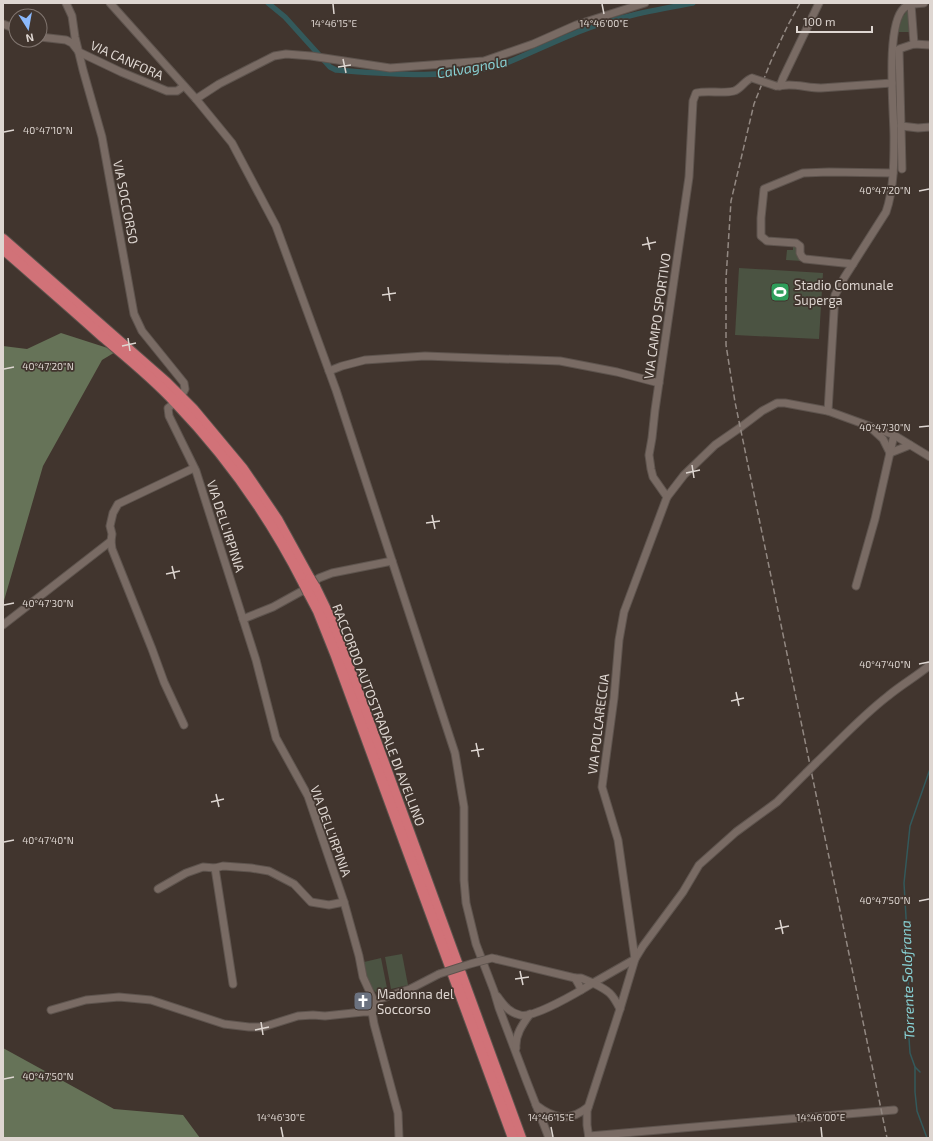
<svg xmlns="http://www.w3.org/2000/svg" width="933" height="1141" viewBox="0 0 933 1141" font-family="'Exo 2',sans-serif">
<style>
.green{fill:#4b5342}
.forest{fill:#667358}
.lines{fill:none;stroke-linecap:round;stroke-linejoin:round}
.stream{stroke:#33595b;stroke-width:1.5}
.canal{stroke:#33595b;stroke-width:5.5}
.minor-casing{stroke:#5e544e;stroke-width:9}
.highway-casing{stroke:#5e544e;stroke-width:12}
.minor{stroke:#796b64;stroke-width:7}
.highway{stroke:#d17278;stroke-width:10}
.rail{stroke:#928882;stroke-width:1.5;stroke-dasharray:6 3;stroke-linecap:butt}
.minor-bridge-casing{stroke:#5e544e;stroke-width:9;stroke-linecap:butt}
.highway-bridge-casing{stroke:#5e544e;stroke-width:12;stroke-linecap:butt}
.minor-bridge{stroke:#796b64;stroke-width:7}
.highway-bridge{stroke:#d17278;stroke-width:10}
.ticks{fill:none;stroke:#ded6d1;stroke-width:1.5}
.labels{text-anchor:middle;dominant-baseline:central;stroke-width:3.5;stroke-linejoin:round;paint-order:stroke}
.street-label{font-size:13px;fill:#ded6d1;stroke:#41352e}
.poi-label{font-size:13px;fill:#ded6d1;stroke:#41352e;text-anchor:start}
.water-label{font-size:14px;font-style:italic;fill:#88d2d5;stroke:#41352e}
.ticks-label{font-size:10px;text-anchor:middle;fill:#ded6d1;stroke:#41352e;stroke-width:3.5;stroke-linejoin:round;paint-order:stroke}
</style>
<rect width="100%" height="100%" fill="#41352e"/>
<!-- green -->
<g class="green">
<path d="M908,9l1,23h-11l4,-14z"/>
<path d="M793,245l3,2 6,14 -16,-1 1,-10h6z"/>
<path d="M739,268l84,5 -4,66 -84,-4z"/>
<path d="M402,954l6,31 -17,4 -6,-32z"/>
<path d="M381,958l7,35c-2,0 -4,1 -6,1 -13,0 -17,-23 -18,-32z"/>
</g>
<!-- forest -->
<g class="forest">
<path d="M61,333l56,18 -15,9 -59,106 -40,138v-258l24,3z"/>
<path d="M3,1048l111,61 69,6 17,23h-197z"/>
</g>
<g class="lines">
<!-- stream -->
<g class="stream">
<path d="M915,1067v25l2,19 10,27"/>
<path d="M920,1072l-5,-5 -5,-14 -1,-15 -1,-87 -4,-68 6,-57 20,-57"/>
</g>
<!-- canal -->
<path class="canal" d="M268,3l17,14 45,50 6,3c53,4 115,10 167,-6 7,-2 15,-6 22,-9 18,-8 36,-16 53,-23 37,-15 77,-22 115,-29"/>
<!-- minor casing -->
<g class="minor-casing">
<g id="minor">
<path d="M66,3l6,13 3,21 8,33 19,67 32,177 8,17 42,52 1,6 -2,4"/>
<path d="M110,3l86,96 36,44 44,83 60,164 119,363 9,54v73l2,23 10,41 18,47 5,17 28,74 22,56"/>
<path d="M911,4l3,40"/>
<path d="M3,24l13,5"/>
<path d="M40,37l26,3 6,3 7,9 42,20 46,19h10l7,-5"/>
<path d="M930,45l-16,-1 -15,5 2,77 17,2 12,-1"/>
<path d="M752,78c-7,2 -11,11 -18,13 -12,3 -26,-1 -38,2l-3,8 -4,76 -34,233 -3,28 -3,17 2,14 2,8 14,20 17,-22 31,-30 26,-18 21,-16 15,-8h8l43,8 66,24 36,22"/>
<path d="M776,86c4,0 9,-1 13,-1 11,0 21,3 32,3l71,-5"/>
<path d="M780,86l3,-8 36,-75"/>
<path d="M196,99l23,-15 55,-28 12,-2 25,2 79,12 94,-7 49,-17 43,-19 69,-22"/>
<path d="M901,126l1,43"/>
<path d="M853,264l-48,-5 -3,-2 -2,-4v-7l-4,-3 -29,-2 -6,-5v-18l3,-29 39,-16 26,-1 64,1"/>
<path d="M329,371l13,-5 23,-6 60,-4 135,5 57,11 42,11"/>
<path d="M172,405l-4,3 1,8 27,55 60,189 20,78 32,58 36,106 15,54 4,21 11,24 -2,11 2,12 24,89 1,25"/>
<path d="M828,411l7,-116 9,-17 42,-66c8,-23 8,-51 8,-75 0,-26 -9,-112 10,-129 6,-5 14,-4 20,-5"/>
<path d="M871,428l12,11 7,14"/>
<path d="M890,453l20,-8"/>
<path d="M856,586l19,-67 19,-84"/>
<path d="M243,619l30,-12 29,-16 17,-13 13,-5 60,-12"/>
<path d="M3,625l108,-84"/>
<path d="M184,725l-20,-43 -12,-33 -40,-100 -1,-8 1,-7 -2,-8 3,-13 5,-9 76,-36"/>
<path d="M816,763c24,-23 46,-47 72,-67 13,-11 29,-20 42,-31"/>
<path d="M215,868l18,116"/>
<path d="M158,889l28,-16 17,-6 12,1 8,-2 28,2 18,3 25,13 17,18 18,3 15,-3"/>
<path d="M496,959l79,19"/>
<path d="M581,990l-2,-5 -4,-7h6l12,5 42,-24 8,-13 40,-54 16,-27 37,-33 41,-30 29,-29"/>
<path d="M497,996c7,9 11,16 23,19 13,4 60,-24 73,-32 16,8 19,10 27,26"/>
<path d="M374,1001l36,-12 29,-15"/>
<path d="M51,1010l35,-10 33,-3 32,3 73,24 25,3h14l35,-11 15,-1 12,1 38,-4h9"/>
<path d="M516,1048c-1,-13 6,-23 14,-34"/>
<path d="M536,1105c18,14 34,17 52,2"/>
<path d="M589,1136l305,-26"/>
<path d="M589,1138l-2,-13v-14l33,-102 15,-50 -17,-119 -16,-53 12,-89 5,-58 5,-28 43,-115"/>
</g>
</g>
<!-- highway casing -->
<g class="highway-casing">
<g id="highway">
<path d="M3,239l163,143 27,27 50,60 34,50 33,60"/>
<path d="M3,249c33,29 67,58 100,88 25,21 50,41 72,65 52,54 95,115 129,182"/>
<path d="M315,587l19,39 187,512"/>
<path d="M308,592l10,19 18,45 177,482"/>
</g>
</g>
<!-- minor -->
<use href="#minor" class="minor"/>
<!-- highway -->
<use href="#highway" class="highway"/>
<!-- rail -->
<path class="rail" d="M800,3l-12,22 -17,36 -17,43 -23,97 -5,78v66l9,57 152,736"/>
<!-- minor-bridge casing -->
<g class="minor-bridge-casing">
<g id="minor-bridge">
<path d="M752,78l24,8"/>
<path d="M806,773l10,-10"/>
<path d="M439,974l31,-10 22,-6 4,1"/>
</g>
</g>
<!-- highway-bridge casing -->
<g class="highway-bridge-casing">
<g id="highway-bridge">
<path d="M310,579l5,8"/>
<path d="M304,584l4,8"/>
</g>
</g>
<!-- minor-bridge -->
<use href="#minor-bridge" class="minor-bridge"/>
<!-- highway-bridge -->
<use href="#highway-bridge" class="highway-bridge"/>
</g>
<!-- ticks -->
<path class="ticks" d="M333,4l1,10M602,4l2,10M343,59l3,14M338,67l13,-2M4,132l10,-2M919,191l10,-2M647,237l3,13M642,245l14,-3M388,287l2,14M382,295l14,-2M128,338l2,13M122,346l14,-3M4,369l10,-2M919,427l10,-1M692,465l2,13M686,473l14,-3M432,515l3,14M426,523l14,-2M172,566l3,13M166,574l14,-3M4,605l10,-2M919,664l10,-2M736,692l3,14M731,701l13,-3M476,743l3,14M471,751l13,-2M216,794l3,13M211,802l13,-3M4,842l10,-2M919,901l10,-2M780,920l3,14M775,929l14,-3M520,971l3,14M515,979l14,-2M261,1022l2,13M255,1030l14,-3M4,1079l10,-2M281,1127l2,10M551,1127l2,10M821,1127l1,10"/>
<!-- icons -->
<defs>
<g id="stadium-square" transform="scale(1)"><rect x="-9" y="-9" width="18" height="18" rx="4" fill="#2e9e5b" stroke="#41352e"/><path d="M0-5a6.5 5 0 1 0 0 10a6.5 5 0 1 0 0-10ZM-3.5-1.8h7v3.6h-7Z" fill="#fff"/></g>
<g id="church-square" transform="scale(1)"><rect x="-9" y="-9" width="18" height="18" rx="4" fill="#6b7280" stroke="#41352e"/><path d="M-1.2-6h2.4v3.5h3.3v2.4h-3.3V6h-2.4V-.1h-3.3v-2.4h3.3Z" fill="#fff"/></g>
</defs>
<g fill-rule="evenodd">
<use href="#stadium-square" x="780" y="292"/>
<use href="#church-square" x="363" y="1001"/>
</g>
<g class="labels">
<!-- street labels -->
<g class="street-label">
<text transform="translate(127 60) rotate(24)">VIA CANFORA</text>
<text transform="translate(126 202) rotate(79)">VIA SOCCORSO</text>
<text transform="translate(657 316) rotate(-82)">VIA CAMPO SPORTIVO</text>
<text transform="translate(226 526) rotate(72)">VIA DELL'IRPINIA</text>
<text transform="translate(379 715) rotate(69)">RACCORDO AUTOSTRADALE DI AVELLINO</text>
<text transform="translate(598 724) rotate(-83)">VIA POLCARECCIA</text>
<text transform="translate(331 831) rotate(70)">VIA DELL'IRPINIA</text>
</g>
<!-- poi labels -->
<g class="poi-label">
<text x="794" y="285">Stadio Comunale<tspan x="794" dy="15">Superga</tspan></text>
<text x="377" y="994">Madonna del<tspan x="377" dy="15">Soccorso</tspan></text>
</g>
<!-- water labels -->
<g class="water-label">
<text transform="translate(472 67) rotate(-10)">Calvagnola</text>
<text transform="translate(907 980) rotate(-92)">Torrente Solofrana</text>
</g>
</g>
<g class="ticks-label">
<text x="334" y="27">14°46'15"E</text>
<text x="604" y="27">14°46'00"E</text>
<text x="48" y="134">40°47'10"N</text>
<text x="885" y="194">40°47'20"N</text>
<text x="48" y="370">40°47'20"N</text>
<text x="885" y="431">40°47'30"N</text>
<text x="48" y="607">40°47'30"N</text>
<text x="885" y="668">40°47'40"N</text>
<text x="48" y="844">40°47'40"N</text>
<text x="885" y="904">40°47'50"N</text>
<text x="48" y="1080">40°47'50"N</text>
<text x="281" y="1121">14°46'30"E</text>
<text x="551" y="1121">14°46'15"E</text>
<text x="821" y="1121">14°46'00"E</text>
</g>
<!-- border -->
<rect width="933" height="1141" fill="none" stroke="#ded6d1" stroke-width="8"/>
<!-- north arrow -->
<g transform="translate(28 28) rotate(169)"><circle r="19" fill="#41352e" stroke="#80756f"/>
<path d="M0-3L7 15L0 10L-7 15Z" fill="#8bb9fc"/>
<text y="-6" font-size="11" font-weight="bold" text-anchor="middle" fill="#ded6d1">N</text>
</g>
<!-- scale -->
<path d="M797 26v6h75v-6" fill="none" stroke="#ded6d1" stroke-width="2"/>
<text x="803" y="26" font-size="12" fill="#ded6d1" stroke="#41352e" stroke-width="3" paint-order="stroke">100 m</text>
</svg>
